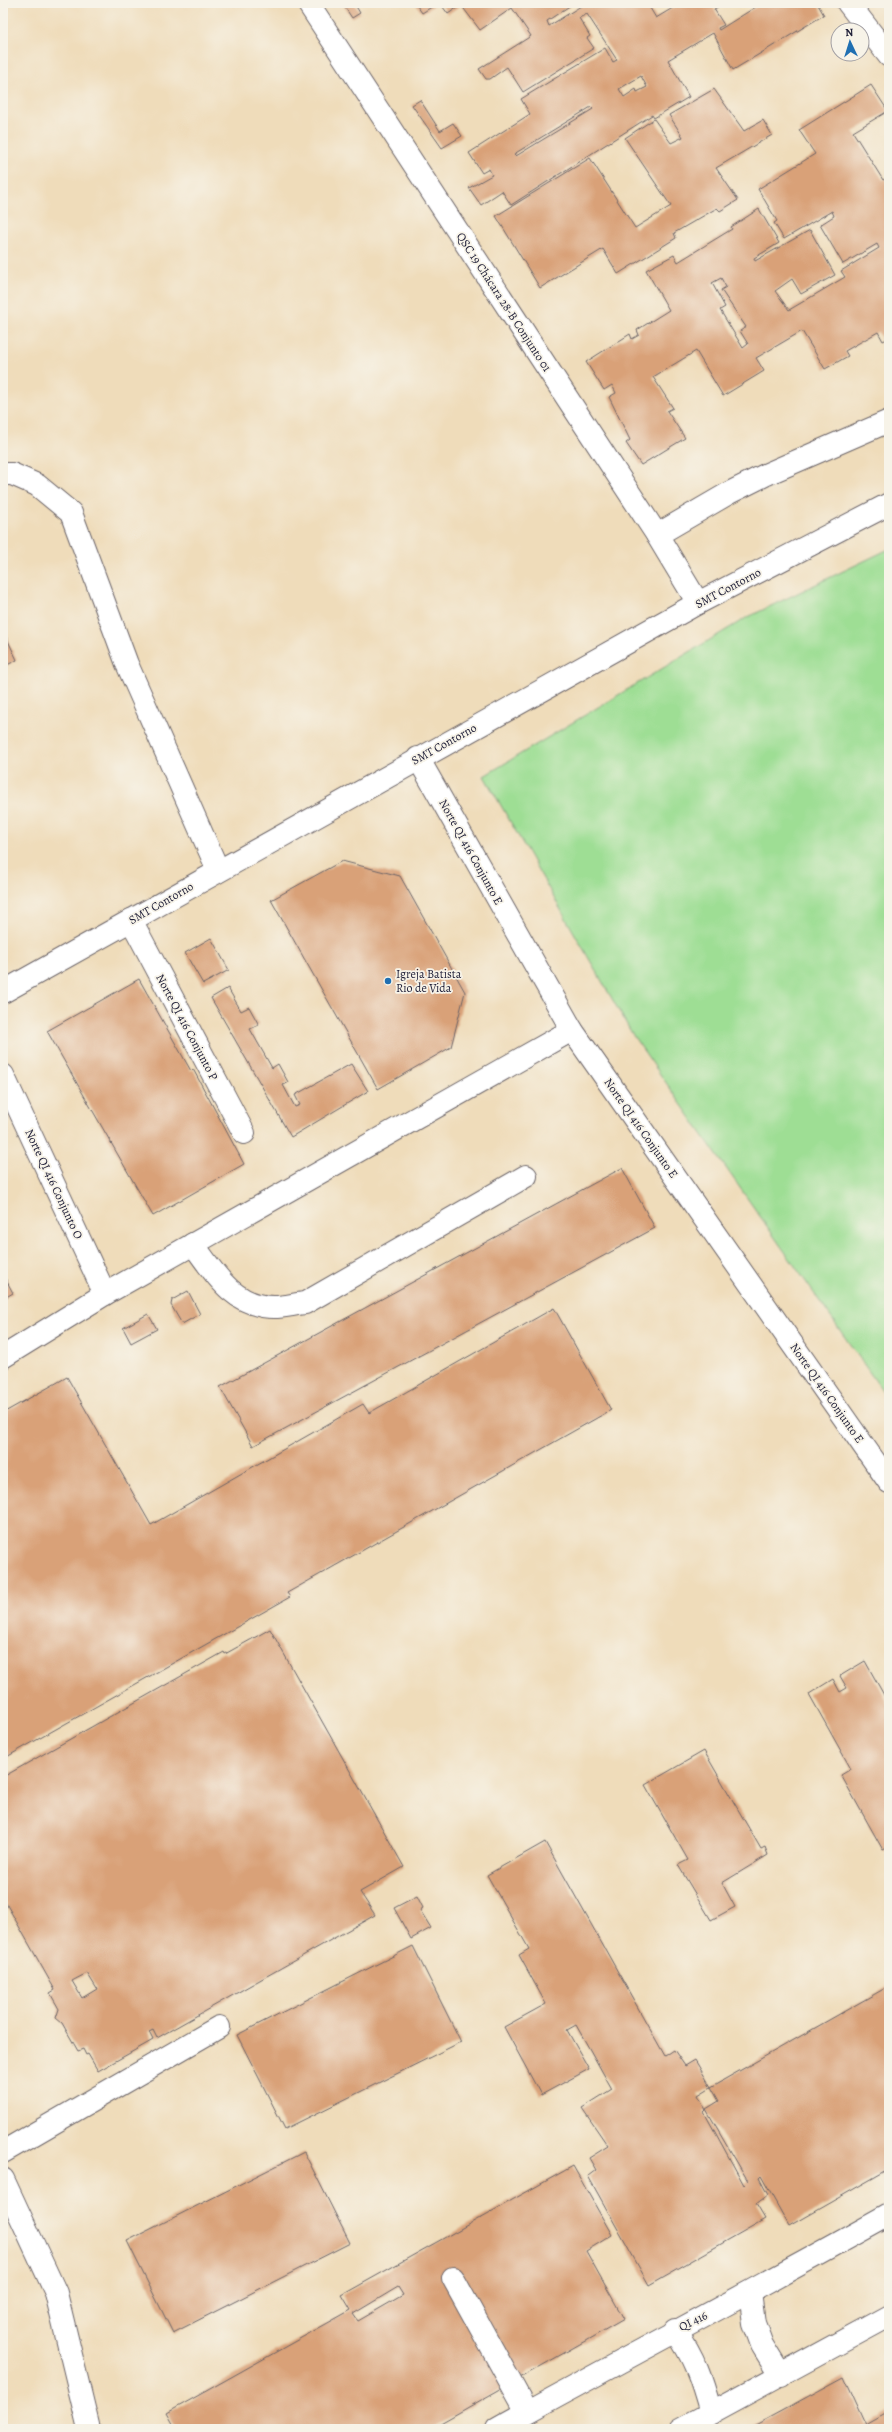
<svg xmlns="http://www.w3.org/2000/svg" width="892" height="2432" viewBox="0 0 892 2432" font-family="Alegreya,serif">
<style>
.green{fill:#9ede94;stroke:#608068}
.building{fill:#d9a178;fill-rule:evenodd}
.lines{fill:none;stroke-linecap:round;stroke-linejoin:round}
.minor-casing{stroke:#6a6367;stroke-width:24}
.minor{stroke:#fff;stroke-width:22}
.poi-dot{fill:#1f6fb2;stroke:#f7f3e8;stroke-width:1.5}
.labels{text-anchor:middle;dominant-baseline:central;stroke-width:3.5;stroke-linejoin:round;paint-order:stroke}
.street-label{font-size:12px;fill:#22223b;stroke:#f7f3e8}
.poi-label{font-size:12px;fill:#22223b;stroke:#f7f3e8;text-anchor:start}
</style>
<rect width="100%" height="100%" fill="#f7f3e8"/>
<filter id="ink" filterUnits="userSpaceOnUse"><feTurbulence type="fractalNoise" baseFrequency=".025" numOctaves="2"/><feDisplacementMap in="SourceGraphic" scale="8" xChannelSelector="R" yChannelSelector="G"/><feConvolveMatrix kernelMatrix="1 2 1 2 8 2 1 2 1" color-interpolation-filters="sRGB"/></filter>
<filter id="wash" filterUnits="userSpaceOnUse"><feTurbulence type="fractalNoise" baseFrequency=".012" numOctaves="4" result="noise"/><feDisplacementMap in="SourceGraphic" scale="16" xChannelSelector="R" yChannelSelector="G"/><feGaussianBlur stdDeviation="0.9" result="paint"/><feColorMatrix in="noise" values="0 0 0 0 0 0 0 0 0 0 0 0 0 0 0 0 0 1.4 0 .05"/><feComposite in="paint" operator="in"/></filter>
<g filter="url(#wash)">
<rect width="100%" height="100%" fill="#efdcba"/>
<!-- green -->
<path class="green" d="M889,549v851l-255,-363 -150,-261 262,-158z"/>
<g id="blocks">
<!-- building -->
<g class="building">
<path d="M342,3h12l6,10 -8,5z"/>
<path d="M415,3h23l-16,10z"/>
<path d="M440,3h134l-27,18 2,5 32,-20 -1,-3h67l9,15 25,-15h44l-11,6 10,16 -6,3 1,2 43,-27h55l7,12 -91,55 -20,-37 -45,27 21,37 -35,21 -2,-3 -141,90 -9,-14 -21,14 -12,-17 23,-13 -3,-6 -7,4 -13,-20 61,-39 -9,-15 84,-51 8,14 4,-2 -30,-46 -8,4 11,18 -3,2 7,10 -71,44 -16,-25 -17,12h-4l-7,-10 52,-33 -19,-28 -32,22 -19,-25 -13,9zM641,76l6,11 -10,5 -1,-3 -12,8 -5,-8zM591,107l2,2 -77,47 -2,-2z"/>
<path d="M889,28v15l-9,-14z"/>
<path d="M871,85l17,26 -35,21 30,48 6,-3v161l-6,3 -5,-9 -33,19 3,5 -23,13 -23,-38 -46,27 8,13 -41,25 -27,-45 -43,26 20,31 -6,3 18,27 -44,27 -15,-22 4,-3 -21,-43 7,-4 -4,-8 -8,5 -18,-28 44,-28 2,5 7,-4 -2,-5 32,-20 -23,-40 28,-15 4,7 54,-33 -1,-2 28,-18 20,34 -25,15 1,3 55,-31 25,45 -34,19 -9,-15 -17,12 14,19 56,-33 -4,-6 38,-23 -2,-4 -34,20 -23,-39 14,-9 -2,-5 -48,28 -10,-16 3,-2 -19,-32 57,-35 -16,-24zM721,278l5,9 -5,3 25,37 -6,4 8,13 -5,4 -23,-38 5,-3 -13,-24z"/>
<path d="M714,89l30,42 19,-11 9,15 -56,33 22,32 -18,11 -3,-3 -43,25 2,5 -58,36 -15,-25 -63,39 -44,-72 94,-58 45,70 36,-22 -46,-68 29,-19 17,24 12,-6 -14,-22z"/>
<path d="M420,100l20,31 13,-8 9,13 -20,12 -30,-43z"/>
<path d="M3,630l14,30 -14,7z"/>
<path d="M342,861l58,15 65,116 -14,55 -73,42 -107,-189z"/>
<path d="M211,938l18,32 -26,14 -18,-31z"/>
<path d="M139,979l52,92 2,-2 51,95 -91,52 -106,-185z"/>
<path d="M228,988l13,23 8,-4 10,18 -9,4 22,39 6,-4 10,18 -5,3 12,22 5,-2 -5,-10 56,-31 17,27 -77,46 -80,-139z"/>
<path d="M622,1168l33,60 -402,218 -33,-59z"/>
<path d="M3,1274l10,19 -10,6z"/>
<path d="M188,1291l12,23 -18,10 -11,-19 1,-5z"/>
<path d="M554,1308l57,102 -324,183 3,4 -287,162v-346l64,-36 84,148 212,-121 6,9z"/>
<path d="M148,1314l9,15 -26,14 -8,-15z"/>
<path d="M270,1629l134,238 -44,25 15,23 -218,123 -4,-8 -4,2 4,8 -55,31 -10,-17 -2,1 -3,-6 -5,2 -16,-28 -6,-5 3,-9 -9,-16 5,-3 -52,-92v-121l221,-125 1,2zM87,1973l10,16 -15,9 -10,-17z"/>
<path d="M865,1661l24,43v143l-6,3 -42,-75 10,-6 -42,-75 24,-15 7,13 7,-4 -7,-12z"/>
<path d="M704,1751l57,98 4,-2 3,8 -46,28 13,24 -24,13 -33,-55 10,-5 -43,-75z"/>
<path d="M545,1842l120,214 9,-6 11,16 10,-6 16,27 -13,8 8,15 -2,2 40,73 4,-4 -42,-72 13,-8 -8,-14 178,-101v183l-100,57 -28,-50 -2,2 9,17 -12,9 9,15 -116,66 -61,-109 8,-6 -7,-12 19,-12 -26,-38 30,-19 -36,-64 -9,5 22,39 -48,26 -37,-68 42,-23 -27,-49 10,-6 -42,-74z"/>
<path d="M417,1896l6,12 -3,2 11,18 -20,11 -17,-31z"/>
<path d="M413,1946l48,96 -176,87 -48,-94z"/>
<path d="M304,2152l46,91 -177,90 -46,-92z"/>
<path d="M573,2166l39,69 -26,16 38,68 -194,110h-254l-9,-16 184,-103 -9,-15zM398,2287l5,8 -45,26 -5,-7z"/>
<path d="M844,2377l22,48 23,-13v17h-141z"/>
</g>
</g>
</g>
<g filter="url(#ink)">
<use href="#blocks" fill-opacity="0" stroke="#6a6367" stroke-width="1"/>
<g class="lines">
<!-- minor casing -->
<g class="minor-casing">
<g id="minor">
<path d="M308,3l349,532 41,68"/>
<path d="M848,3l41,53"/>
<path d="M3,474h9l25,11 34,28 56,151 91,206"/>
<path d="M657,535l72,-42 38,-19 122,-53"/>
<path d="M418,758l154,272 317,452"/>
<path d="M131,920l113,213"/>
<path d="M3,992l695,-389 191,-99"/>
<path d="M3,1075l102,219"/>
<path d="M193,1244c21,29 41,63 81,63 10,0 21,-3 31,-4l221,-127"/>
<path d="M3,1357l102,-63 467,-264"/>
<path d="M3,2152l216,-125"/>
<path d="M3,2179l53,114 33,136"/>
<path d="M453,2278l74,134"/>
<path d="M750,2293l4,30 8,22 19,31"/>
<path d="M675,2330c20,28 27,50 36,83"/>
<path d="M497,2429c130,-72 262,-141 392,-214"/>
<path d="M681,2429l208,-113"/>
</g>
</g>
<!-- minor -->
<use href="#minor" class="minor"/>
</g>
</g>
<!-- markers -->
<circle class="poi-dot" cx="388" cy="981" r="4"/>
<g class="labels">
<!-- street labels -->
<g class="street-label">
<text transform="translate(504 302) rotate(57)">QSC 19 Chácara 28-B Conjunto 01</text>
<text transform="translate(728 588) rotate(-28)">SMT Contorno</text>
<text transform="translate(444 744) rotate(-29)">SMT Contorno</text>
<text transform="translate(471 852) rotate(61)">Norte QI 416 Conjunto E</text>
<text transform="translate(161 903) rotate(-30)">SMT Contorno</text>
<text transform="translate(187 1027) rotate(62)">Norte QI 416 Conjunto P</text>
<text transform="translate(641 1128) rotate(55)">Norte QI 416 Conjunto E</text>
<text transform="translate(54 1184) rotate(65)">Norte QI 416 Conjunto O</text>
<text transform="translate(827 1393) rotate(55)">Norte QI 416 Conjunto E</text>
<text transform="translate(693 2321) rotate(-26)">QI 416</text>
</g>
<!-- poi labels -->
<g class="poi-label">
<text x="396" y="974">Igreja Batista<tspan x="396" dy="14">Rio de Vida</tspan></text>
</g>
</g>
<!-- margin -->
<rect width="892" height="2432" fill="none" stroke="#f7f3e8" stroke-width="16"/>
<!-- north arrow -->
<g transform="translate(850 42) rotate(356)"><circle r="19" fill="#f7f3e8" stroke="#a29fa3"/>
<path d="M0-3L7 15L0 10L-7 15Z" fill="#1f6fb2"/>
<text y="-6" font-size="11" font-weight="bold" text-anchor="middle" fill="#22223b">N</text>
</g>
</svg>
